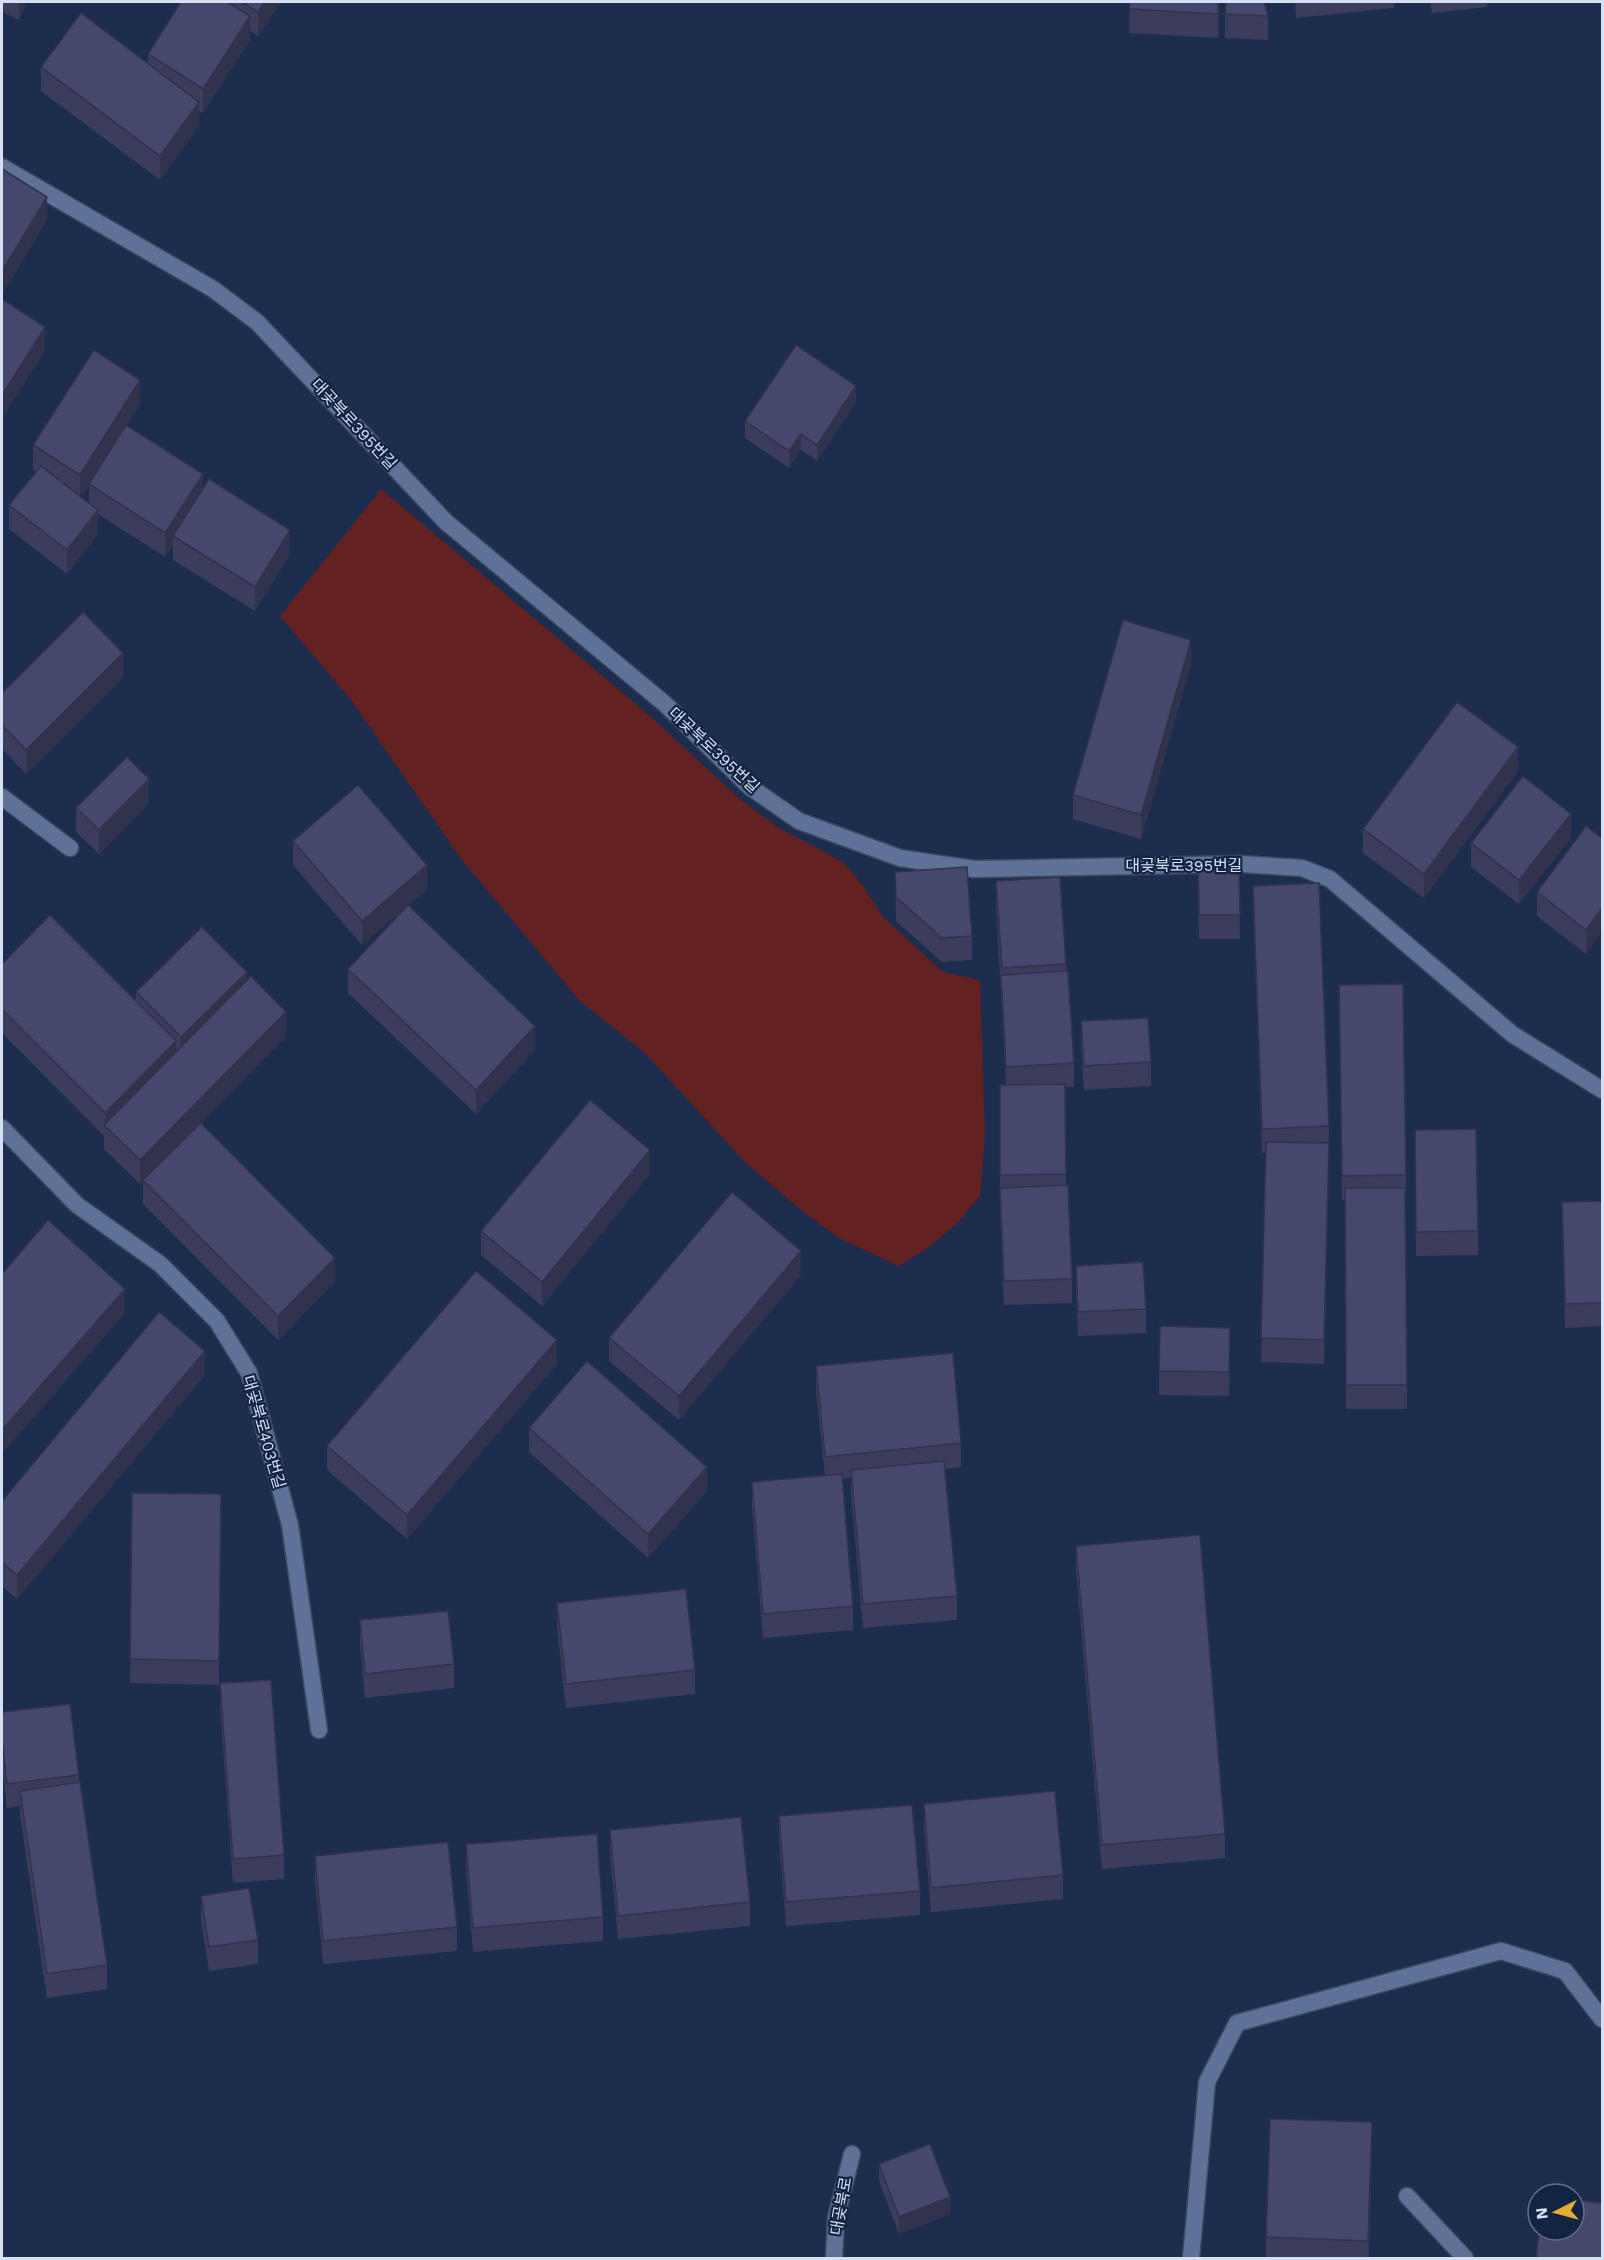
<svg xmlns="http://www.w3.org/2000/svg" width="1604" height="2260" viewBox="0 0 1604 2260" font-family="'Work Sans','Noto Sans KR',sans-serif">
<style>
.green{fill:#632122}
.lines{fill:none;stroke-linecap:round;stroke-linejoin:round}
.service-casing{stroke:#3c4964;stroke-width:19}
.service{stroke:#5e7196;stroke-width:16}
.wall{fill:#3c3d5d;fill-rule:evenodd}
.shaded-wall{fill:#31324c}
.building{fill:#46476c;stroke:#31324c;stroke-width:1.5}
.labels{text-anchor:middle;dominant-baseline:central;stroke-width:4.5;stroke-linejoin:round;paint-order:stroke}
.street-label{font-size:16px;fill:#d5e0f5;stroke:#132342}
</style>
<rect width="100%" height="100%" fill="#1d2d4d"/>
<!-- green -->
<path class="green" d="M381,489l269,227 90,83 39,29 64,34 21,25 19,30 60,55 37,8 5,155 -5,61 -22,26 -29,25 -30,19 -60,-28 -38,-28 -57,-49 -99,-108 -65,-52 -118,-141 -111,-160 -71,-84z"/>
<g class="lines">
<!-- service casing -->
<g class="service-casing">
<g id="service">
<path d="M2,167l211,122 44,33 189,200 219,182 85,83 49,34 101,37 74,11 267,-5 61,4 28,11 182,155 90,56"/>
<path d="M2,797l68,51"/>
<path d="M2,1128l75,77 83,59 57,57 32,52 41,152 29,205"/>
<path d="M1407,2196l58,62"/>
<path d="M834,2258l2,-40 16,-64"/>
<path d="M1191,2258l16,-176 30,-59 264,-72 64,20 37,48"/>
</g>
</g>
<!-- service -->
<use href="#service" class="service"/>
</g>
<!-- wall -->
<g class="wall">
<path d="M2,2h25l-8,18 -17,-8z"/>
<path d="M181,2h100l-23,34 -8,-5v9l-47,73 -4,-2v15l-39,54 -119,-89v-24l107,-3v-10z"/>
<path d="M1130,2h90l-2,36 -89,-5z"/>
<path d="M1295,2h99v6l-98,10z"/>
<path d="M1430,2h57v5l-55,6z"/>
<path d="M1225,14l43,2v24l-43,-2z"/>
<path d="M856,402l-39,59 -16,-11 -12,18 -44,-30v-17z"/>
<path d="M140,404l-13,21 76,64 87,65 -35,57 -82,-51v-16l-8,13 -67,-43v20l-31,40 -58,-45v-24l27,-34 -3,-2v-24zM89,486v17l-8,-6z"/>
<path d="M1191,664l-50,175 -68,-20v-24z"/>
<path d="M123,677l-97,97 -24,-25v-56z"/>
<path d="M1518,771l-94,127 -61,-45v-24z"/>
<path d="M149,803l-50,51 -23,-22v-24z"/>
<path d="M1586,826v128l-49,-38v-24z"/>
<path d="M1571,838l-52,66 -48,-37v-24z"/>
<path d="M293,841l134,48 -65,56 -69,-80z"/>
<path d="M1239,864l1,75h-41l-1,-74z"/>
<path d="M895,872l77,64v24l-30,2 -46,-41z"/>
<path d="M996,881l70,83 8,99v24h-9l1,98 6,94v24l-68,2 -4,-93v-127h6l-10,-180z"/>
<path d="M1253,886l76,240v41l-5,197 -63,-2 5,-209h-4l-9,-243z"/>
<path d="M2,964l134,38v-10l111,-11 39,55 -85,87 134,159 -57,58 -135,-136v-23l-3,3 -36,-35v-13l-102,-103z"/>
<path d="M348,969l187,81 -59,64 -128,-121z"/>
<path d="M1339,1009l67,166 1,234h-61l-1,-209h-3z"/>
<path d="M1081,1021l70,41v24l-67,4 -3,-45z"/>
<path d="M1415,1154l63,77v24l-62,1z"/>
<path d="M650,1174l-108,132 -61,-51v-24z"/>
<path d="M1602,1201v125l-37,2 -3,-126z"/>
<path d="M1076,1266l70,43v24l-68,3 -2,-46z"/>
<path d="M801,1275l-122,145 -70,-59v-23z"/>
<path d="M1230,1352l-1,44 -70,-1v-24z"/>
<path d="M557,1364l-150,175 -80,-69v-24z"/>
<path d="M816,1366l145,77v24l-16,2 12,127v24l-94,8 -12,-134v-16l-9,1 11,127v24l-90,8 -11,-132v-24l73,-6 -9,-86z"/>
<path d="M205,1375l-188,224 -15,-13v-85z"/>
<path d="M529,1428l178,63 -59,67 -119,-106z"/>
<path d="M132,1493l89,1 -2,191 -89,-2z"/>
<path d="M1076,1546l149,288v24l-123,11 -26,-299z"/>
<path d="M557,1603l138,67v24l-129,14 -9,-81z"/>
<path d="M360,1620l94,44v24l-89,10 -5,-54z"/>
<path d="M220,1683l64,172v24l-51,4 -13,-176z"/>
<path d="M2,1712l77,63v7l28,183v24l-60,9 -27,-183v-9l-13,2 -5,-44z"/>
<path d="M924,1804l139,71v24l-132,13 -7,-84z"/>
<path d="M779,1816l141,75v24l-134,11 -7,-86z"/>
<path d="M610,1830l140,72v24l-132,13 -8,-85z"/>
<path d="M466,1844l137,73v24l-130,11 -7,-84z"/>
<path d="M315,1856l142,71v24l-134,13 -8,-84z"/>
<path d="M201,1896l57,44v24l-49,7 -8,-51z"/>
<path d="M1372,2146l-3,113h-103v-22z"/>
<path d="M879,2164l71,50 -51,20 -20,-53z"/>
</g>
<!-- shaded-wall -->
<g class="shaded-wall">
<path d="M19,2h8l-8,18z"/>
<path d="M265,2h16l-23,34v-24z"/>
<path d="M1218,2h2l-2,36z"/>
<path d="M250,16v24l-47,73v-24z"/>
<path d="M199,102v24l-39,54v-24z"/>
<path d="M47,197v24l-45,74v-24z"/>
<path d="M45,327v24l-43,68v-24z"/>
<path d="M140,380v24l-51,80v2l-9,13v-24z"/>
<path d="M856,386v16l-39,59v-16z"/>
<path d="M801,434v16l-12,18v-17z"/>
<path d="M203,474v24l-30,38v8l-8,13v-24z"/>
<path d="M98,510v24l-31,40v-24z"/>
<path d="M290,530v24l-35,57v-24z"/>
<path d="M1191,640v24l-50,175v-24z"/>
<path d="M123,653v24l-97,97v-24z"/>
<path d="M1518,747v24l-94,127v-24z"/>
<path d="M149,779v24l-50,51v-24z"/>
<path d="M1571,814v24l-52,66v-24z"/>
<path d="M427,865v24l-65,56v-24z"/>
<path d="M1602,908v24l-16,22v-24z"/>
<path d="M247,972v24l-66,65v-24z"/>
<path d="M286,1012v24l-146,148v-24z"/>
<path d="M535,1026v24l-59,64v-24z"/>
<path d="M176,1041v24l-71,60v-12z"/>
<path d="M1329,1143v24l-5,197v-24z"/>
<path d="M650,1150v24l-108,132v-24z"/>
<path d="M801,1251v24l-122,145v-24z"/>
<path d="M335,1258v24l-57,58v-24z"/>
<path d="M125,1289v24l-123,141v-24z"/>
<path d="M557,1340v24l-150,175v-24z"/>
<path d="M205,1351v24l-188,224v-24z"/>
<path d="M707,1467v24l-59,67v-24z"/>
<path d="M1372,2122v24l-4,113v-18z"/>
<path d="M950,2197v17l-51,20v-17z"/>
</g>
<!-- building -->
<g class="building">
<path d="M181,2h46l23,14 -47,73 -55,-35z"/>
<path d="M242,2h23l-7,10z"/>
<path d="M1130,2h88v12l-89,-5z"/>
<path d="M1226,2h38l4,14 -43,-2z"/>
<path d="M81,13l118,89 -39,54 -119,-89z"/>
<path d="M2,169l45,28 -45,74z"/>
<path d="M2,299l43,28 -43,68z"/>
<path d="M796,345l60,41 -39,59 -16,-11 -12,17 -44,-30z"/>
<path d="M94,350l46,30 -60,95 -47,-30z"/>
<path d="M126,425l77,49 -38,59 -76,-49z"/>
<path d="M41,466l57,44 -31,40 -58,-45z"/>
<path d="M209,479l81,51 -35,57 -82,-51z"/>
<path d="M83,612l40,41 -97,97 -24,-25v-32z"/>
<path d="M1123,620l68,20 -50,175 -68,-20z"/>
<path d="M1457,702l61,45 -94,127 -61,-45z"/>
<path d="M127,757l22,22 -50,51 -23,-22z"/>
<path d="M1523,776l48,38 -52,66 -48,-37z"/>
<path d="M358,785l69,80 -65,56 -69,-80z"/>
<path d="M1586,826l16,12v70l-16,22 -49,-38z"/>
<path d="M1239,864l1,51h-41l-1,-50z"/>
<path d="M967,867l5,69 -30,2 -46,-41 -1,-25z"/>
<path d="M1060,877l6,87 -64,4 -6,-87z"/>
<path d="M1319,883l10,243 -67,3 -9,-243z"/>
<path d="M408,905l127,121 -59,64 -128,-121z"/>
<path d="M50,915l126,126 -71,72 -103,-104v-45z"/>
<path d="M202,927l45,45 -66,65 -45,-45z"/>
<path d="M1068,971l6,92 -68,4 -5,-92z"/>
<path d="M251,976l35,36 -146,148 -36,-35z"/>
<path d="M1403,984l3,191 -64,1 -3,-191z"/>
<path d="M1148,1018l3,44 -67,4 -3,-45z"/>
<path d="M1065,1084l1,90 -66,1v-90z"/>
<path d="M590,1100l60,50 -108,132 -61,-51z"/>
<path d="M201,1123l134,135 -57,58 -135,-136z"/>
<path d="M1476,1129l2,102 -62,1 -1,-102z"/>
<path d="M1266,1142l63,1 -5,197 -63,-2z"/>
<path d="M1068,1185l4,94 -68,2 -4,-93z"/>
<path d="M1345,1188h60l2,197h-61z"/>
<path d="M732,1192l69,59 -122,145 -70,-58z"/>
<path d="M1602,1201v102l-37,1 -3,-102z"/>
<path d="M48,1220l77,69 -123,141v-156z"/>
<path d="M1143,1262l3,47 -68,3 -2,-46z"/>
<path d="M476,1271l81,69 -150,175 -80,-69z"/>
<path d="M159,1312l46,39 -188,224 -15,-13v-61z"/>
<path d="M1160,1326l70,2 -1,44 -70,-1z"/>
<path d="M953,1353l8,90 -136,14 -9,-91z"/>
<path d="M587,1361l120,106 -59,67 -119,-106z"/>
<path d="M944,1461l13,135 -94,8 -12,-134z"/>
<path d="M842,1474l11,132 -90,8 -11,-132z"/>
<path d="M132,1493l89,1 -2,167 -89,-2z"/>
<path d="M1200,1535l25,299 -123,11 -26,-299z"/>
<path d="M686,1589l9,81 -129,14 -9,-81z"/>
<path d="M448,1611l6,53 -89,10 -5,-54z"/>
<path d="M271,1680l13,175 -51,4 -13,-176z"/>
<path d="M70,1704l9,71 -72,9 -5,-44v-28z"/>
<path d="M80,1782l27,183 -60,9 -27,-183z"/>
<path d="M1055,1791l8,84 -132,13 -7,-84z"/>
<path d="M912,1805l8,86 -134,11 -7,-86z"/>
<path d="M741,1817l9,85 -132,14 -8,-86z"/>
<path d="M597,1834l6,83 -130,11 -7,-84z"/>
<path d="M448,1842l9,85 -134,14 -8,-85z"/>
<path d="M249,1888l9,52 -49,7 -8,-51z"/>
<path d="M1270,2119l102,3 -4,119 -102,-4z"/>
<path d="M930,2144l20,53 -51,20 -20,-53z"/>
<path d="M1574,2200l28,3v56h-66l3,-29h35z"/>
</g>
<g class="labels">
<!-- street labels -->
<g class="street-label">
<text transform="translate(354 424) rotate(47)">대곶북로395번길</text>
<text transform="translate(714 750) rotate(43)">대곶북로395번길</text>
<text x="1184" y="865">대곶북로395번길</text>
<text transform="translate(264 1432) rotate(74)">대곶북로403번길</text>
<text transform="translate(841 2206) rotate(-80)">대곶북로</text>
</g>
</g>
<!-- border -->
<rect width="1604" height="2260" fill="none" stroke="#d5e0f5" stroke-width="6"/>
<!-- north arrow -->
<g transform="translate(1556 2212) rotate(264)"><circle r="28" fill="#132342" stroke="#616f8a" stroke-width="1.5"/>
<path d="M0-4.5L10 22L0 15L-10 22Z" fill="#e4ad35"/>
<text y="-9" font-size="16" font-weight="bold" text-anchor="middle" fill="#d5e0f5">N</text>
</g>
</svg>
